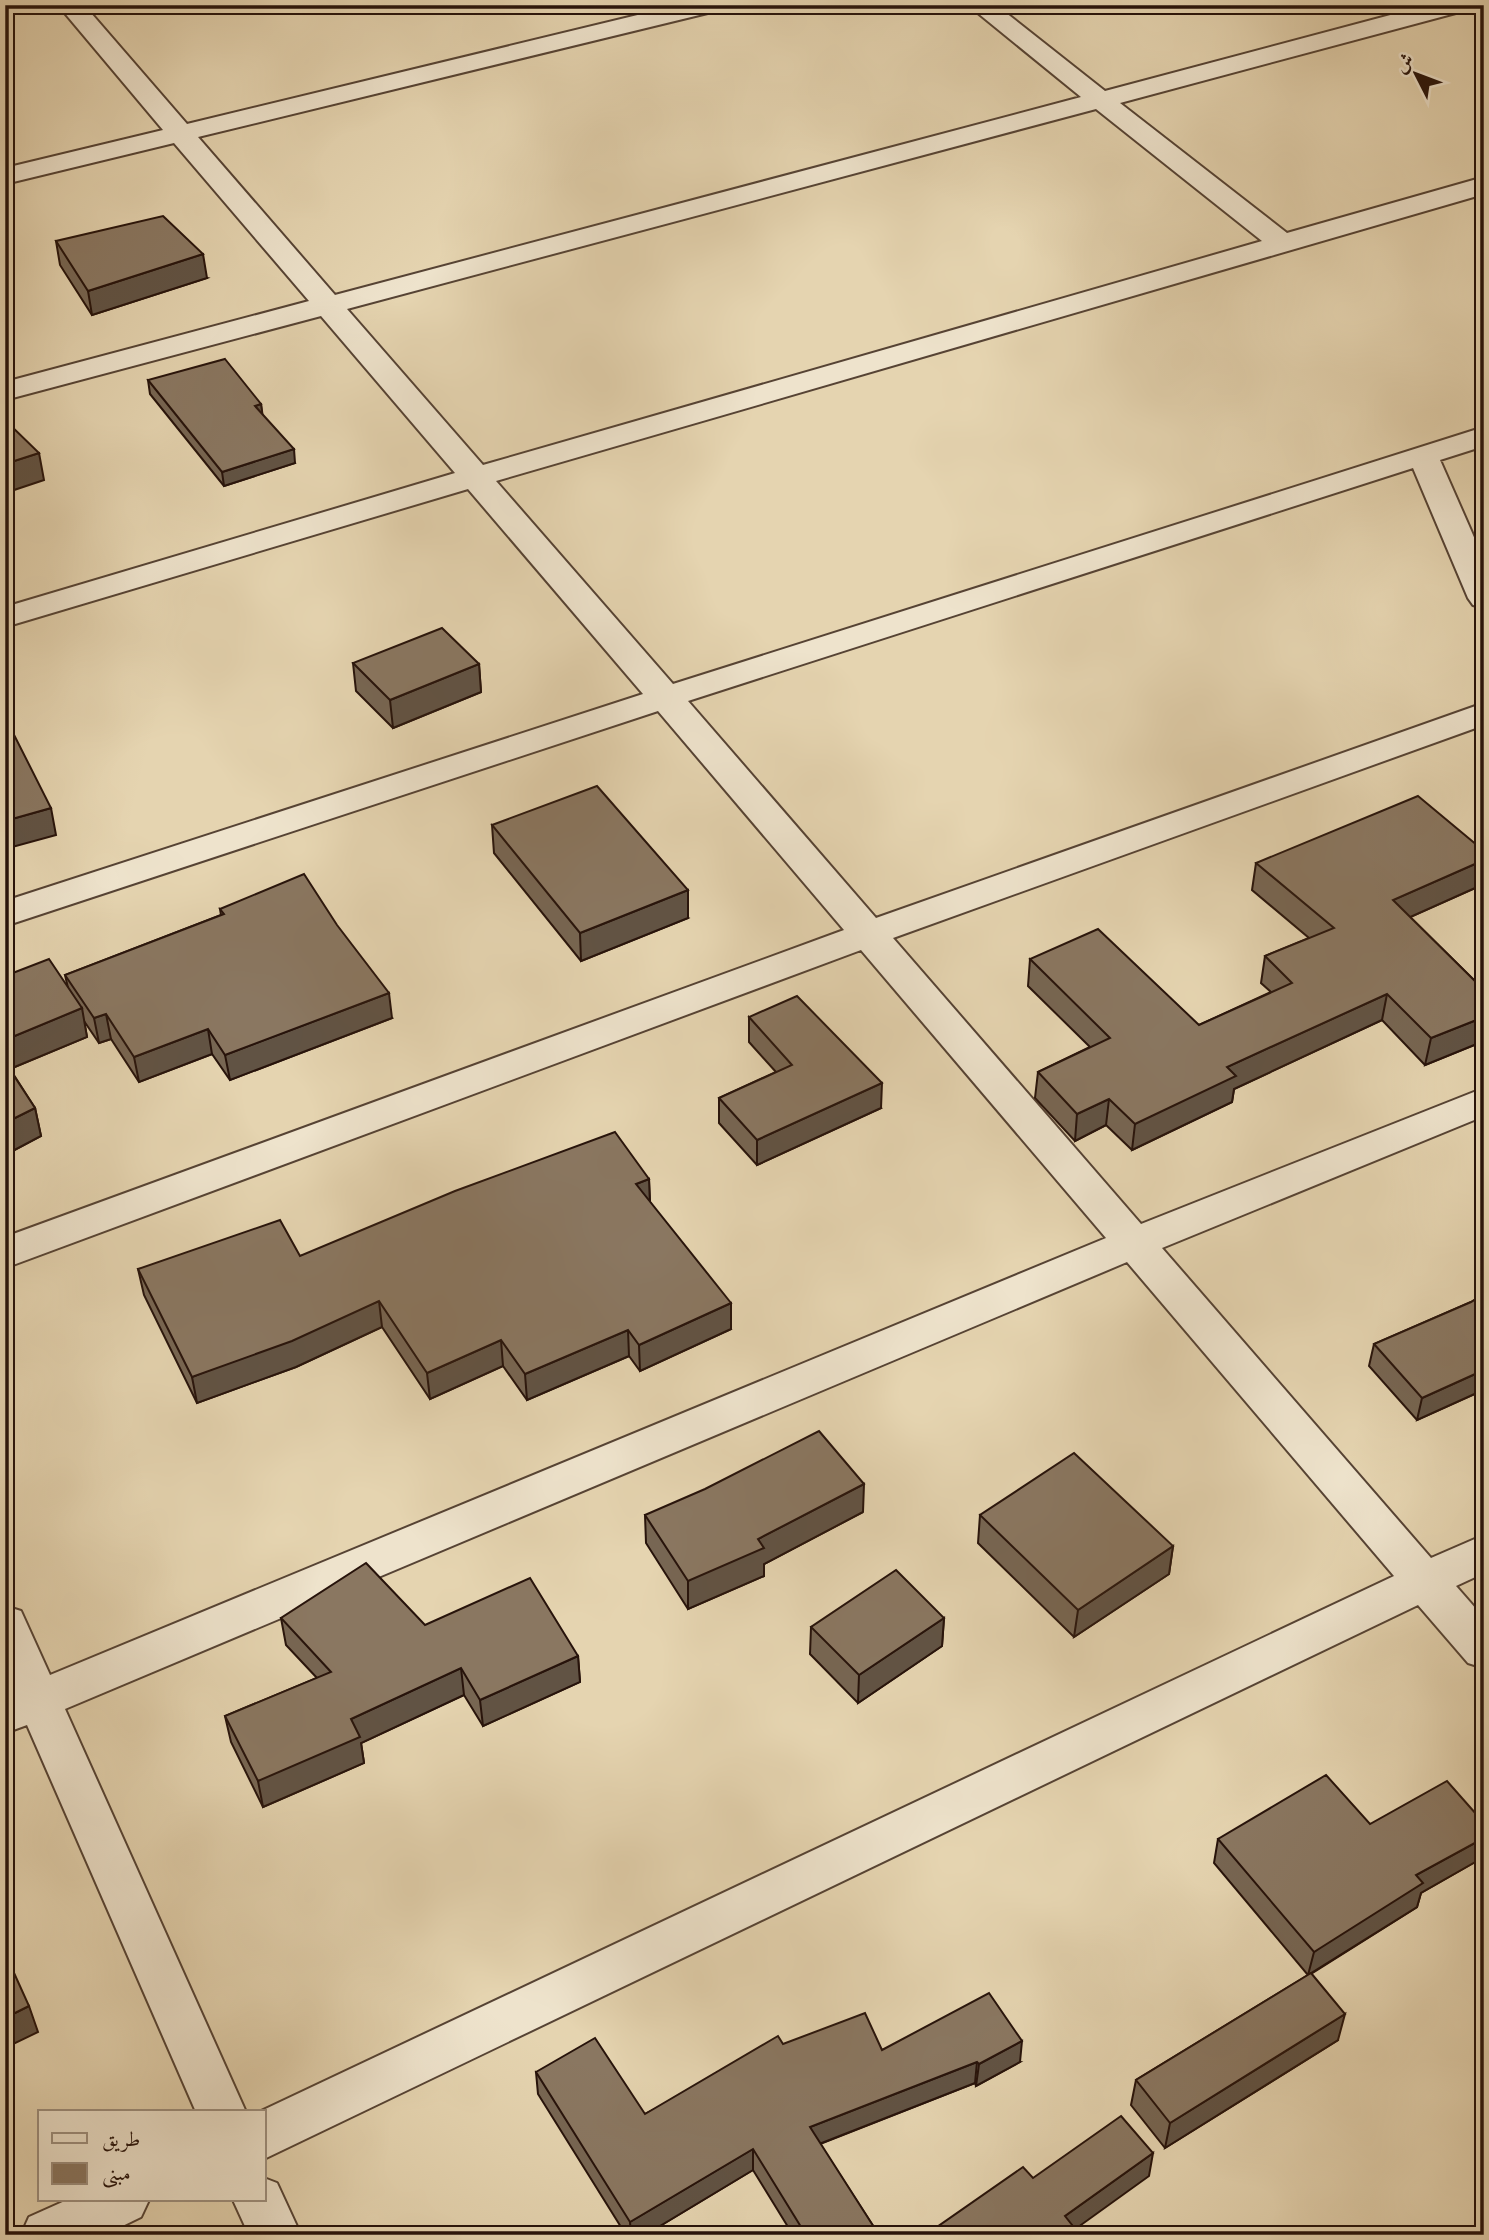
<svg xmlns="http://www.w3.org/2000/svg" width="1489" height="2240" viewBox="0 0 1489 2240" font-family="'IM FELL Double Pica',Amiri,serif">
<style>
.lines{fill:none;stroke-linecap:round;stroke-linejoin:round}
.minor-casing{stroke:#564334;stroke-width:4}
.minor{fill:#eee3cc;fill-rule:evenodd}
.wall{fill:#776653;stroke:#27130b;stroke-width:2}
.shaded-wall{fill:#615344;stroke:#27130b;stroke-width:2}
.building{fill:#8a7761;stroke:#27130b;stroke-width:2}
</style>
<rect width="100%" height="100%" fill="#e5d4b0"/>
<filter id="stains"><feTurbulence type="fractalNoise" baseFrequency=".00286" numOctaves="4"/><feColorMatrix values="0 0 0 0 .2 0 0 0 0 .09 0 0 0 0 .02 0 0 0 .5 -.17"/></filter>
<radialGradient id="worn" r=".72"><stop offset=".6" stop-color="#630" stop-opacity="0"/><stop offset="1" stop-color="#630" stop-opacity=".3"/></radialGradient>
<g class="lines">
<!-- minor casing -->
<g class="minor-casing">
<g id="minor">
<path d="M58,5h26l103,119 492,-119h44l-3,5 -522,127 137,158 746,-198 -113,-92h28l109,86 323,-86h42l-3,5 -347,93 167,130 197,-56v17l-988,287 177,203 811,-257v19l-44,14 44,100v48l-11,-3 -5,-7 -55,-130 -725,233 188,217 608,-215v22l-591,213 248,286 343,-136v28l-322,132 269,310 53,-23v38l-28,13 28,32v50l-16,-5 -50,-58 -1154,554v-47h-5l1135,-536 -267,-314 -1062,447 181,403h-50l-169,-387 -22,8v-39l7,-3 -7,-15v-70l16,5 29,64 1056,-437 -245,-288 -856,318v-31l839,-307 -186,-219 -653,215v-25l638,-207 -175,-205 -463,138v-20l450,-134 -134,-157 -316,84v-18l304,-81 -135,-158 -169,41v-16l158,-38zM1096,109l166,132 -779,224 -136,-156z"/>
<path d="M264,2178l13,5 24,52h-52l-16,-35h31z"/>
<path d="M67,2200h82l-8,17 -37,18h-83l8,-18z"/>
</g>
</g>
<!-- minor -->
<use href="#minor" class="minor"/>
</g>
<!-- wall -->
<g class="wall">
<path d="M56,241l151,37 -115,37 -32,-50z"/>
<path d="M148,380l113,24 1,10 33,49 -71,23 -74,-92z"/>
<path d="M353,663l126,1 2,28 -88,36 -37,-37z"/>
<path d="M492,825l196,93 -107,43 -87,-108z"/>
<path d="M1484,851v33l-74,33 74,73v51l-59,24 -43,-45 -148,69 -2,13 -100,48 -26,-25 -31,16 -40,-43 3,-26 52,-25 -62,-61 2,-27 169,66 72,-33 -10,-9 4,-27 44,-18 -57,-48 4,-27z"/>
<path d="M220,909l172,109 -162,62 -18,-26 -73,28 -28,-43 -12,4 -15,-22 3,16 -77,32 25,39 6,28 -36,19v-179l63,12 -3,-13 156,-60z"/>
<path d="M749,1017l132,91 -124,57 -38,-42v-25l57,-26 -27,-30z"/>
<path d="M649,1179l1,23 81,127 -91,42 -11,-15 -102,44 -24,-34 -73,33 -48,-72 -86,40 -99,36 -53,-108 -6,-26 162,-13z"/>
<path d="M1484,1294v103l-5,-5 -62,28 -48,-54 5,-22 97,-42z"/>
<path d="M863,1512l-99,52v12l-76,33 -42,-66 -1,-28z"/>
<path d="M980,1515l193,31 -4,28 -95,63 -96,-94z"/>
<path d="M281,1618l144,7 153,31 2,26 -97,44 -19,-31 -103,48 3,20 -101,44 -32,-65 -6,-26 92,-38 -31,-33z"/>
<path d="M944,1618l-2,28 -84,57 -48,-49 1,-27z"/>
<path d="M1484,1823v34l-63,36 -4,14 -106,67 27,66 -173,108 -34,-43 5,-25 172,-105 -94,-112 4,-24 152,-15z"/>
<path d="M783,2044l99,6 138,12 -44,24 -1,-3 -155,61 59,91h-86l-40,-65 -108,65h-19l-88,-141 -2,-22 109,42z"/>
</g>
<!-- shaded-wall -->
<g class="shaded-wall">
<path d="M203,254l4,24 -115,37 -4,-24z"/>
<path d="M261,404l2,14 -8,-12z"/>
<path d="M294,449l1,14 -71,23 -2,-14z"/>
<path d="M39,453l5,27 -39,13v-29z"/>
<path d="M479,664l2,28 -88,36 -3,-28z"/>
<path d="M51,808l5,27 -51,14v-28z"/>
<path d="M1484,860v24l-96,43 5,-27z"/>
<path d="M688,890v28l-107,43 -1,-28z"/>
<path d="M389,993l3,25 -162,62 -5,-25z"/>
<path d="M1387,994l-5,26 -148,69 -2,13 -100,48 3,-26 92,-57z"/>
<path d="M82,1008l5,29 -82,34v-31z"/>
<path d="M106,1014l5,25 -12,4 -5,-25z"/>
<path d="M1484,1017v24l-59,24 6,-27z"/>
<path d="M208,1029l4,25 -73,28 -5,-25z"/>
<path d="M882,1083l-1,25 -124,57v-25z"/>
<path d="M1109,1099l-3,26 -31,16 2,-27z"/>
<path d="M35,1108l6,28 -36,19v-32z"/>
<path d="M649,1179l1,26 -14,-21z"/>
<path d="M379,1301l3,26 -86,40 -99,36 -5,-26z"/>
<path d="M731,1303v26l-91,42 -1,-26z"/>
<path d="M628,1330l1,26 -102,44 -2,-26z"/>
<path d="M501,1340l2,26 -73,33 -3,-26z"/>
<path d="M1484,1370v5l-5,17 -62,28 5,-22z"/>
<path d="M864,1484l-1,28 -99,52v12l-76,33v-28l70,-42z"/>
<path d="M1173,1546l-4,28 -95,63 4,-27z"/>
<path d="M944,1618l-2,28 -84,57 1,-28z"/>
<path d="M578,1656l2,26 -97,44 -3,-26z"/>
<path d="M461,1668l3,27 -103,48 3,20 -101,44 -5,-26 93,-62z"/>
<path d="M1484,1838v19l-63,36 -4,14 -109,68 6,-23 102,-77z"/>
<path d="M29,2006l9,26 -33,16v-30z"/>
<path d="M1345,2014l-7,26 -173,108 5,-25z"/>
<path d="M1022,2041l-2,21 -44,24 3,-22z"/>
<path d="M977,2062l-2,21 -166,65 1,-21z"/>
<path d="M753,2149v21l-108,65h-14l-1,-13z"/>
<path d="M1153,2153l-4,23 -82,59 -2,-19z"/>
</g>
<!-- building -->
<g class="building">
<path d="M163,216l40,38 -115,37 -32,-50z"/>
<path d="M225,359l36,45 -6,2 39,43 -72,23 -74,-92z"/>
<path d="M5,420l34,33 -34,11z"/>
<path d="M442,628l37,36 -89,36 -37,-37z"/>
<path d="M5,717l46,91 -46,13z"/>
<path d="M597,786l91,104 -108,43 -88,-108z"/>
<path d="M1418,796l66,55v9l-91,40 91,90v27l-53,21 -44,-44 -160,73 9,9 -101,48 -26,-25 -32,15 -39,-42 72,-34 -80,-79 68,-30 101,96 93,-42 -27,-27 69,-28 -78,-65z"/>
<path d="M304,874l33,51 52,68 -164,62 -17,-26 -74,28 -28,-43 -12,4 -29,-43 159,-61 -4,-5z"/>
<path d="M49,959l33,49 -77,32v-64z"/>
<path d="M797,996l85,87 -125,57 -38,-42 73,-33 -43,-48z"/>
<path d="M5,1062l30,46 -30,15z"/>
<path d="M615,1132l34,47 -13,5 95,119 -92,42 -11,-15 -103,44 -24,-34 -74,33 -48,-72 -87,40 -100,36 -54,-108 142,-49 20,36 155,-65z"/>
<path d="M1484,1294v76l-62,28 -48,-54 97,-42z"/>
<path d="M819,1431l45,53 -106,55 6,9 -76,33 -43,-66 60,-26z"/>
<path d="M1074,1453l99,93 -95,64 -98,-95z"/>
<path d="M366,1563l59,62 105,-47 48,78 -98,44 -19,-32 -110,51 9,18 -102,44 -33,-65 106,-44 -50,-54z"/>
<path d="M896,1570l48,48 -85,57 -48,-48z"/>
<path d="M1326,1775l44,49 77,-43 37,42v15l-68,37 7,8 -109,69 -96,-113z"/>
<path d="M5,1953l24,53 -24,12z"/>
<path d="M1311,1973l34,41 -175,109 -34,-43z"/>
<path d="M989,1993l33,48 -43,23 -2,-2 -167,65 69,108h-73l-53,-86 -123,73 -94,-150 59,-34 50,76 133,-78 5,8 82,-31 17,37z"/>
<path d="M1121,2116l32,37 -88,63 15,19h-152l-1,-1 96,-67 10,11z"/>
</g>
<!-- margin -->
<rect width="1489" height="2240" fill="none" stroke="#e5d4b0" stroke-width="28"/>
<rect x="7" y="7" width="1475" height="2226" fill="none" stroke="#27130b" stroke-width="3.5"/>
<rect x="14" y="14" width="1461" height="2212" fill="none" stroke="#27130b" stroke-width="2"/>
<!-- legend -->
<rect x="38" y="2110" width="228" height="91" fill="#eee3cc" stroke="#9e907f" stroke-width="2"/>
<rect x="52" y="2133" width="35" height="10" fill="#eee3cc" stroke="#9e907f" stroke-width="2"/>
<text x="102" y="2146" font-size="21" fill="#27130b">طريق</text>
<rect x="52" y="2163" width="35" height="21" fill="#8a7761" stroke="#9e907f" stroke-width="2"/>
<text x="102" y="2180" font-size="21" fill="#27130b">مبنى</text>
<!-- north arrow -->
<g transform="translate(1416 74) rotate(312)" stroke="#eee3cc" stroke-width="5" paint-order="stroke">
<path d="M0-5L12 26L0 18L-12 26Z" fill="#27130b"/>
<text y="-10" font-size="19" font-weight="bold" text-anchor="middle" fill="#27130b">ش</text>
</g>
<rect width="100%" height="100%" filter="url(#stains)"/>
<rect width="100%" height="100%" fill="url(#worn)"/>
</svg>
